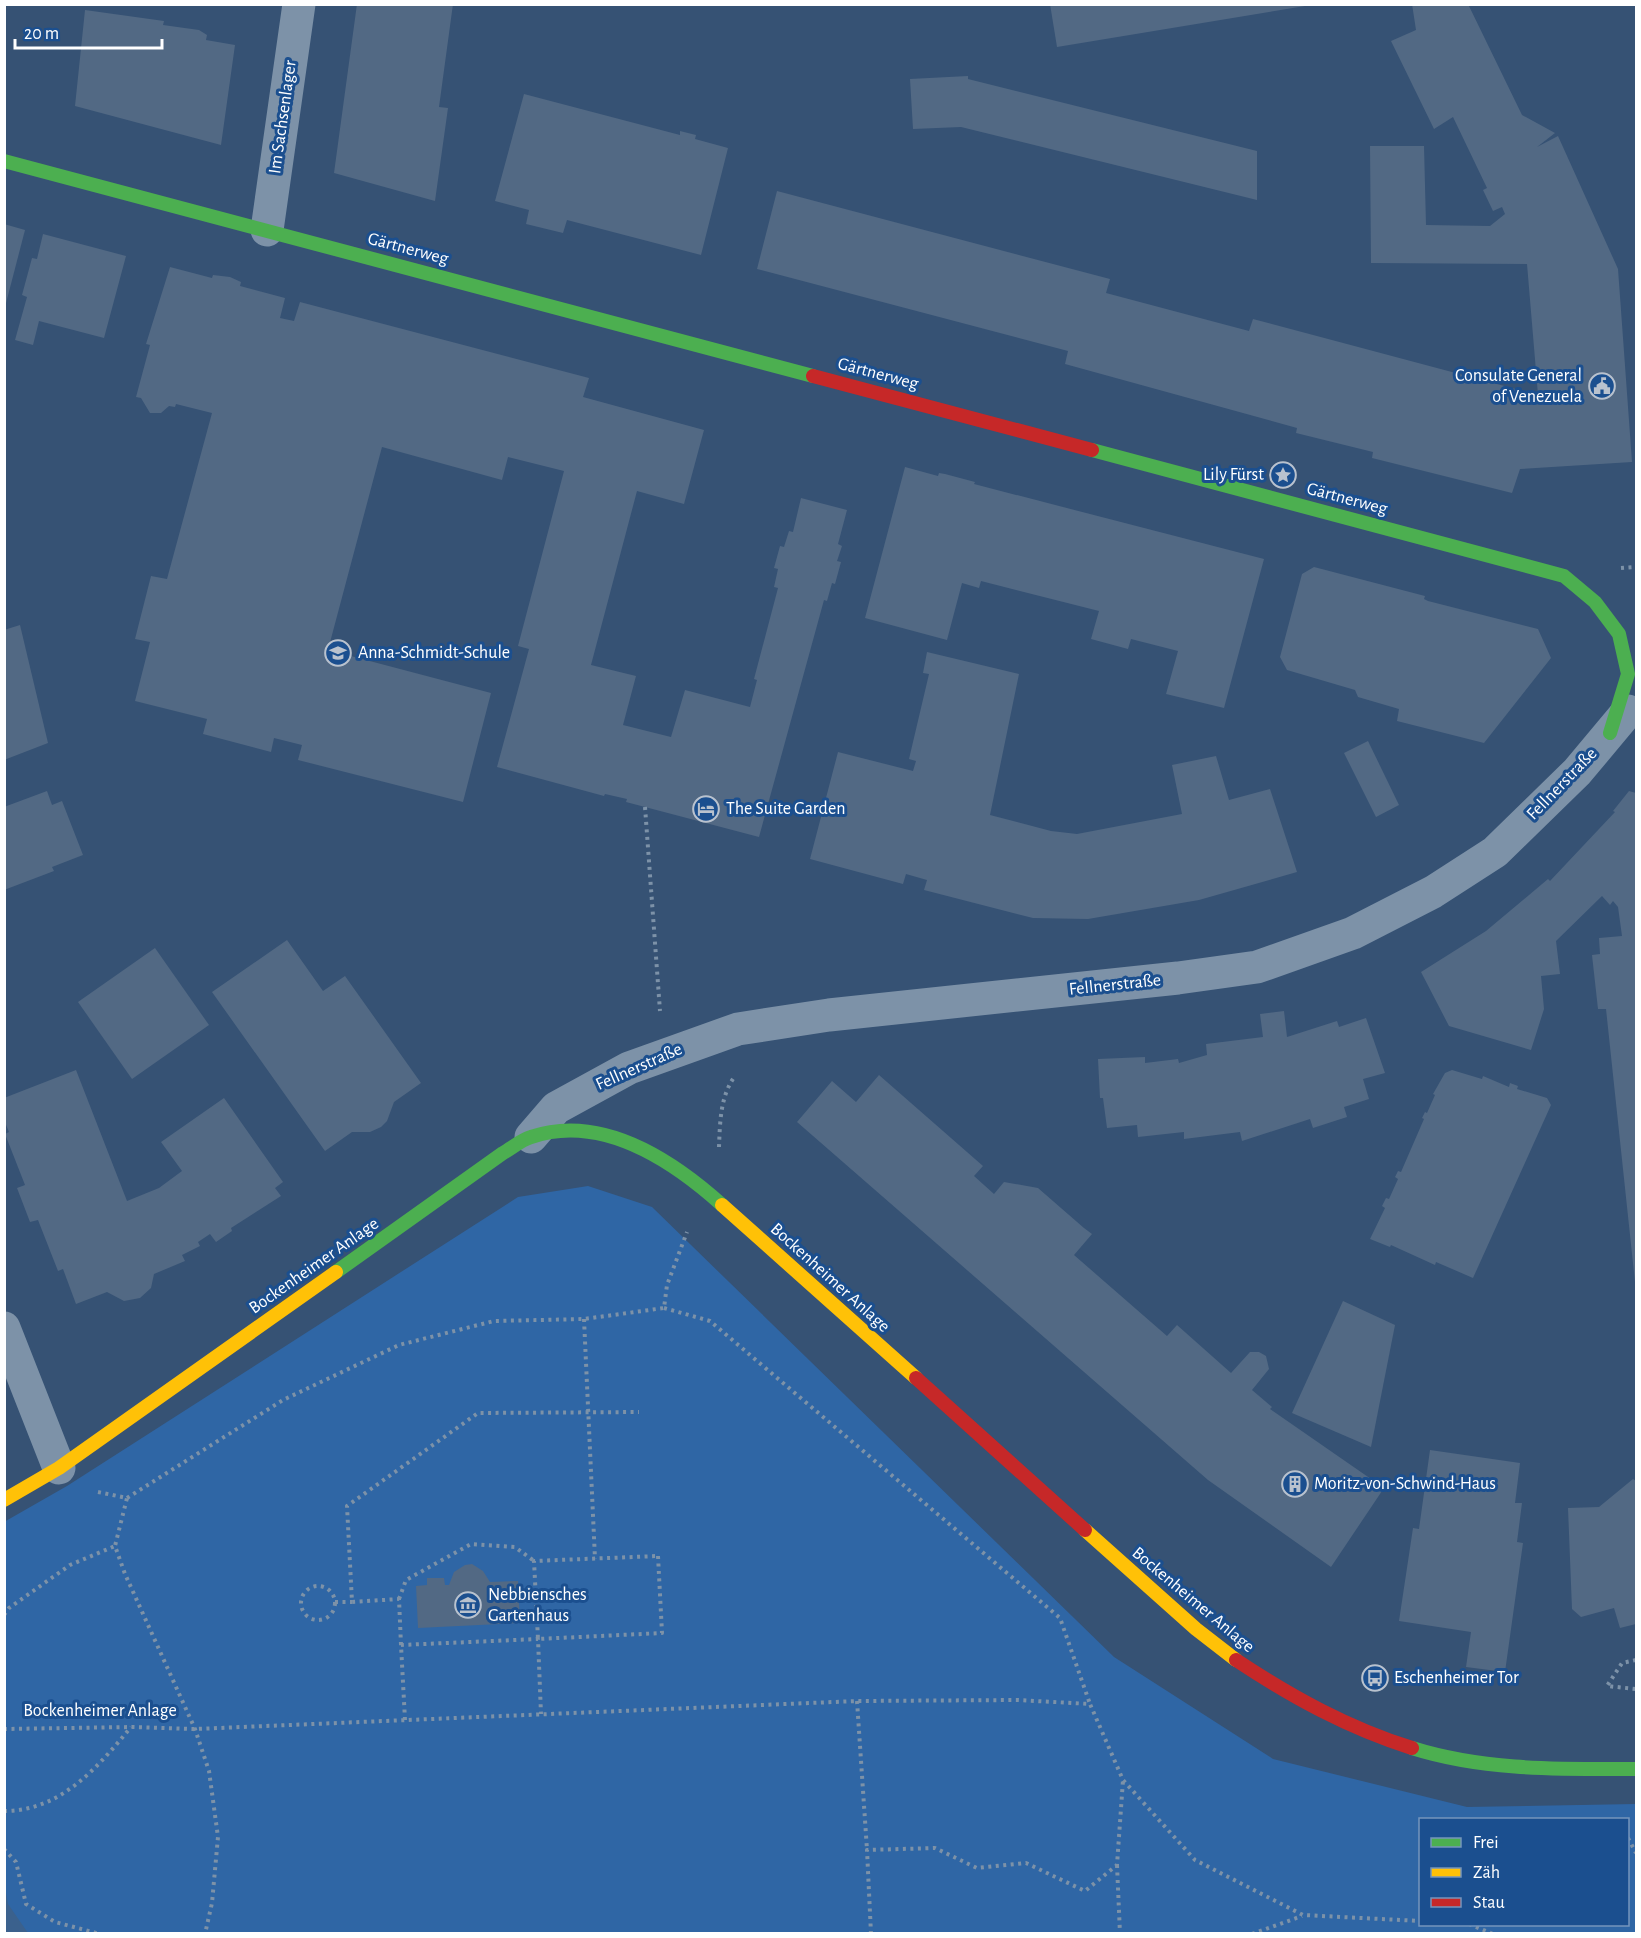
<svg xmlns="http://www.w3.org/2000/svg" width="1641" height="1938" viewBox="0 0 1641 1938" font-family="'Alegreya Sans',sans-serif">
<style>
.green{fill:#2f66a5;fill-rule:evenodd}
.water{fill:#3b618d}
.building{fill:#526984}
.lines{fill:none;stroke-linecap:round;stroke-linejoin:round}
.path{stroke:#7d92a8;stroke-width:4;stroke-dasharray:3 4.5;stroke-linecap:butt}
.street{stroke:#7d92a8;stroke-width:33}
.fast{stroke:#4caf50;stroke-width:14}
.slow{stroke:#ffc107;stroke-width:14}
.jam{stroke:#c62828;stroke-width:14}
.labels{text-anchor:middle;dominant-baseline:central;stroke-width:6;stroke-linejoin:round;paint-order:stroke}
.street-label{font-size:18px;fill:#fff;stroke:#1b4f8f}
.poi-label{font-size:18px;fill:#fff;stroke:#1b4f8f;text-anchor:start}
</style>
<rect width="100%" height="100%" fill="#365274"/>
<!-- green -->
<path class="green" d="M588,1186l64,21 462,450 159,102 194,48 169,-3v129h-1631l-1,-411 63,-36 451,-289zM1420,1820h208v104h-208z"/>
<!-- water -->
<path class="water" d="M5,1887l3,17 20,29h-23z"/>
<!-- building -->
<g class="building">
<path d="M357,4h96l-14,103 9,1 -13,93 -101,-28z"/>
<path d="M1050,4h255v2l-248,41z"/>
<path d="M1412,4h56l54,111 33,18 -18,14 21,-11 60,133 14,193 -112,7 -8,24 -140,-35 1,-6 -77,-19 1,-5 -232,-64 3,-13 -311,-82 20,-78 333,88 -4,14 143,38 4,-12 285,76 -11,-131 -156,-1 -1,-117h54l2,79 64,1 15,-12 -3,-7 -9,4 -10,-21 4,-2 -34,-71 -19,12 -43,-88 25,-11z"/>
<path d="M85,10l79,11 -1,4 36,5 8,5 -1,5 29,5 -14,100 -146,-39z"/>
<path d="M968,76v3l289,72v49l-296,-73 -48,2 -3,-50z"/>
<path d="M524,94l156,41v-4l16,4 -1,4 33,9 -27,107 -134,-35 -4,13 -37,-9 3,-14 -34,-9z"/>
<path d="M4,224l21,6 -20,77h-1z"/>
<path d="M43,234l83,22 -22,82 -65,-17 -6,24 -18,-5 12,-43 -5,-2 10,-37 5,1z"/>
<path d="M170,267l42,11 1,-3 17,2 11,5 -1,4 45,12 -5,20 14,3 6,-19 289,76 -6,19 121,33 -20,74 -47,-13 -46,174 45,11 -13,49 48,12 14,-47 65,17 7,-27 -3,-1 24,-91 -4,-1 4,-18 -4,-1 6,-22 4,1 5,-16 4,1 8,-34 46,12 -9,34 4,2 -5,15 4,1 -6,22 -3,-1 -5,18 -3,-1 -65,237 -133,-35 1,-3 -22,-5 -1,2 -107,-29 32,-118 -11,-3 46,-175 -56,-14 -6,23 -120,-33 -54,203 163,43 -28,109 -165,-42 4,-15 -28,-7 -3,14 -68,-18 4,-15 -72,-18 15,-59 -15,-3 16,-63 16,3 45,-166 -36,-9 -1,3 -6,-1 -8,7h-11l-9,-15 -5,-1 14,-52 -4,-1z"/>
<path d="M905,467l33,9 1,-3 6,1 30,8 -1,2 290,75 -40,149 -58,-14 12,-43 -47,-12 -3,10 -37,-10 8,-28 -118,-30 -2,7 -17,-5 -15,57 -82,-22z"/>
<path d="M1314,567l111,29 -1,3 4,2 110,28 13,29 -67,85 -87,-22 2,-12 -41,-12 -3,-7 -68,-20 -7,-13 22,-83z"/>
<path d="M20,625l28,118 -44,17v-130z"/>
<path d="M927,652l92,22 -29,141 61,16 26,3 105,-20 -10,-49 44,-9 13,44 41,-11 27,83 -98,28 -111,19 -55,-1 -109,-28 3,-10 -21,-6 -3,10 -93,-25 28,-107 75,19 3,-10 -7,-2 20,-85 -6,-1z"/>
<path d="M1368,741l31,64 -23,12 -32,-64z"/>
<path d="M47,791l5,14 10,-4 21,54 -31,12 2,4 -50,19v-83z"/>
<path d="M1629,791l7,2 -1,489 -29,-273h-8l-6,-54 8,-1 -1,-16 23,-2 -4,-29 -5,-6 -3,4 -8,-9 -46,45 4,33 -19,2 3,33 -13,41 -82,-24 -28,-54 65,-41 62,-52 2,2 65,-69 -2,-1z"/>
<path d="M287,940l36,51 22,-15 76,107 -27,19 -7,19 -6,6 -11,5h-18l-27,19 -113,-159z"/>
<path d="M155,948l54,77 -77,54 -54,-77z"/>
<path d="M1284,1011l3,26 50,-16 2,6 27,-9 19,55 -22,6 6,20 -25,8 3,10 -34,11 -3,-9 -68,22 -2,-9 -56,7v-7l-46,5 -1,-12 -30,3 -4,-30h-3l-2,-39 47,-2v6l33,-4 1,4 28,-8 -1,-11 57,-7 -3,-23z"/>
<path d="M76,1070l51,131 32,-13 23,-17 -21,-29 63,-44 59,84 -8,6 6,8 -50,32 1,3 -16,11 -6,-8 -12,8 2,4 -18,9 3,6 -31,13 -3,14 -11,10 -16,3 -17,-9 -31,12 -13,-35 -5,2 -20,-51 -8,2 -13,-34 8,-3 -20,-51 4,-2 -5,-12v-22z"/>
<path d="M1452,1070l30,9 1,-3 26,11 1,-4 8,3 -1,3 30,9 4,7 -78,173 -37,-16 -1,3 -44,-20 -1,2 -20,-8 15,-31 -3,-2 4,-8 3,1 9,-20 -3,-2 3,-6 3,1 23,-53 -2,-1 3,-6 2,1 8,-18 -2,-1 12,-21z"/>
<path d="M879,1075l104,91 -9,10 20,18 10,-12 34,6 46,40 8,6 -18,21 93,81 10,-11 54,48 19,-21h9l7,4 3,13 -17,21 20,17 -2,2 114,79 -53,79 -123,-87 -411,-358 35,-41 24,21z"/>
<path d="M1343,1301l52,24 -24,122 -79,-34z"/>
<path d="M1430,1450l90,13 -5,40h7l-5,39 6,1 -18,129 -39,-5 5,-35 -72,-11 14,-93 6,1z"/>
<path d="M1633,1479l3,2v143l-16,4 -6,-20 -33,9 -9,-8 -4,-101 31,-1z"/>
<path d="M472,1564l11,7 7,11 28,-1 2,42 -102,5 -2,-42 11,-1v-7h17l1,7h4l5,-13 11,-7z"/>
</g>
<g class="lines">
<!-- path -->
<g class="path">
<path d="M1621,568l15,-1"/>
<path d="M645,807l15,204"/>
<path d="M719,1147c1,-24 1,-51 16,-71"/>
<path d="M664,1308l46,13 350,297 30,86"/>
<path d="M584,1319l11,240"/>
<path d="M98,1492l29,6 -12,48 10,28 70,155 14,42 9,66 -6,66 -7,31"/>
<path d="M127,1498l156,-98 116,-55 95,-24 90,-2 80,-11 3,-23 20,-53"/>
<path d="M658,1556l4,77 -124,6 -4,-78z"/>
<circle cx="318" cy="1603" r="17"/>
<path d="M399,1599l7,-19 65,-36 44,3 19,14"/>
<path d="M335,1602h17"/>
<path d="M4,1615l5,-7 61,-43 45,-19"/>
<path d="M401,1645l-2,-46 -47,3 -5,-96 131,-93 161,-1"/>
<path d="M1636,1660l-14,3 -15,23 29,3"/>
<path d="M857,1701l10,149"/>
<path d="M405,1720l-4,-75 137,-6 3,75"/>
<path d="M4,1729l128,-2 63,2 662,-28 161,-1 72,4 33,76 72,80 108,55 117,6"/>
<path d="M4,1811c57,0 94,-44 127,-84"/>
<path d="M1628,1838l8,15"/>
<path d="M4,1849l12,13 10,42 29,18 45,12"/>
<path d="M1117,1865l3,69"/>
<path d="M1469,1924l24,10"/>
<path d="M871,1934l-4,-84 68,-2 42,20 49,-5 59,28 32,-26 6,-85"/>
<path d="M1252,1934l50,-18"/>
</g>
<!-- street -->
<g class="street">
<path d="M267,230l32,-226"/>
<path d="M531,1137l25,-29 73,-40 109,-39 91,-14 349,-37 79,-11 96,-34 80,-41 62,-40 82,-80 51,-61"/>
<path d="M4,1328l55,140"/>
</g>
<!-- fast -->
<g class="fast">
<path d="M4,161l809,215"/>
<path d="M1092,450l472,126 31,26 24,32 9,40 -18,59"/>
<path d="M336,1272l167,-119c9,-5 18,-13 28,-16 71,-24 141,23 191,68"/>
<path d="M1412,1748c73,23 149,21 224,21"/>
</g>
<!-- slow -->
<g class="slow">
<path d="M722,1205l194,173"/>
<path d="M4,1500l55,-32 277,-196"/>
<path d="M1085,1530l111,99 40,31"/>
</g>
<!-- jam -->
<g class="jam">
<path d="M813,376l279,74"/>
<path d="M916,1378l169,152"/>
<path d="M1236,1660c56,37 112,68 176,88"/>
</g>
</g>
<!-- icons -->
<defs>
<g id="civic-ring" transform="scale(1.35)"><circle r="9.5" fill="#1b4f8f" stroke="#b9c2ce" stroke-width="1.5"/><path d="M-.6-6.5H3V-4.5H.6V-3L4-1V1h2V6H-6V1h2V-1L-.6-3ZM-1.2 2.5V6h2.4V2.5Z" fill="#b9c2ce"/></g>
<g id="sight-ring" transform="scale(1.35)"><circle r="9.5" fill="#1b4f8f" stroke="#b9c2ce" stroke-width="1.5"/><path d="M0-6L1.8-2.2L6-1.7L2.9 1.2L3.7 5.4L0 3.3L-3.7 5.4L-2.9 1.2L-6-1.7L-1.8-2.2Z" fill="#b9c2ce"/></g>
<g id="school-ring" transform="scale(1.35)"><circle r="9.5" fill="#1b4f8f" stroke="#b9c2ce" stroke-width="1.5"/><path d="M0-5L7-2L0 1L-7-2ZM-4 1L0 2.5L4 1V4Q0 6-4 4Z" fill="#b9c2ce"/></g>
<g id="hotel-ring" transform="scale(1.35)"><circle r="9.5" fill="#1b4f8f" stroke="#b9c2ce" stroke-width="1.5"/><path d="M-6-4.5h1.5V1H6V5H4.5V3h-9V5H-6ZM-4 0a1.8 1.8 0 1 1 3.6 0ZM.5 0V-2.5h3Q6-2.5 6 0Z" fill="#b9c2ce"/></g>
<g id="building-ring" transform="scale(1.35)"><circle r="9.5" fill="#1b4f8f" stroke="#b9c2ce" stroke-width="1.5"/><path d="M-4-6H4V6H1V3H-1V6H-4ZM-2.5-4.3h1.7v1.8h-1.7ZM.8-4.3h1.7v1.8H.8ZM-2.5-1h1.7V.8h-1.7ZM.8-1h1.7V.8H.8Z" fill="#b9c2ce"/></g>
<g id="museum-ring" transform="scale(1.35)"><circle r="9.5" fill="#1b4f8f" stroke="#b9c2ce" stroke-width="1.5"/><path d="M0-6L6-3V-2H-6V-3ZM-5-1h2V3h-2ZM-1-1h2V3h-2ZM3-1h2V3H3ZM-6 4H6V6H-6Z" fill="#b9c2ce"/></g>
<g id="bus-ring" transform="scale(1.35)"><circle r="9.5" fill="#1b4f8f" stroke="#b9c2ce" stroke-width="1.5"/><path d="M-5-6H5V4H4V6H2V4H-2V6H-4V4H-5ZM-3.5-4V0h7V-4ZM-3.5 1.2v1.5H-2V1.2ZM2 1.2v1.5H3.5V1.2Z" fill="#b9c2ce"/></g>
</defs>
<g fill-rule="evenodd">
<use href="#civic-ring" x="1602" y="386"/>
<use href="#sight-ring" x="1283" y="475"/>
<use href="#school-ring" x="338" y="653"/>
<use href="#hotel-ring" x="706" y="809"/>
<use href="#building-ring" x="1295" y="1484"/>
<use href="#museum-ring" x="468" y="1605"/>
<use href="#bus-ring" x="1375" y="1678"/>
</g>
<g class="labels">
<!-- street labels -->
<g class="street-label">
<text transform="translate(283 117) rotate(-82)">Im Sachsenlager</text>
<text transform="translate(408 249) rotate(15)">Gärtnerweg</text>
<text transform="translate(878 374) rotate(15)">Gärtnerweg</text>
<text transform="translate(1347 499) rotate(15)">Gärtnerweg</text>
<text transform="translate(1562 784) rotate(-46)">Fellnerstraße</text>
<text transform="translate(1115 985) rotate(-6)">Fellnerstraße</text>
<text transform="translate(639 1067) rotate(-24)">Fellnerstraße</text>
<text transform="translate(314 1266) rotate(-35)">Bockenheimer Anlage</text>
<text transform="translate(830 1278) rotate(42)">Bockenheimer Anlage</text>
<text transform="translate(1193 1600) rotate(40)">Bockenheimer Anlage</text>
<text x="100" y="1711">Bockenheimer Anlage</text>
</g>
<!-- poi labels -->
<g class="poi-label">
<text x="1582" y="376" text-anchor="end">Consulate General<tspan x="1582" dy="21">of Venezuela</tspan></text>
<text x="1264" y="475" text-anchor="end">Lily Fürst</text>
<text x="358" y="653">Anna-Schmidt-Schule</text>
<text x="726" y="809">The Suite Garden</text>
<text x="1314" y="1484">Moritz-von-Schwind-Haus</text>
<text x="488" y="1595">Nebbiensches<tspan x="488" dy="21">Gartenhaus</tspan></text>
<text x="1394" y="1678">Eschenheimer Tor</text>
</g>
</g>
<!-- border -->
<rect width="1641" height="1938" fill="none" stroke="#ffffff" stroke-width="12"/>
<!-- legend -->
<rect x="1419" y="1818" width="210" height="108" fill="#1b4f8f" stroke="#7695bc" stroke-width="1.5"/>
<rect x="1431" y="1838" width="30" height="9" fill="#4caf50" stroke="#7695bc" stroke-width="1.5"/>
<text x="1473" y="1848" font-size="18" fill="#ffffff">Frei</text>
<rect x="1431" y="1868" width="30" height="9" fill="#ffc107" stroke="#7695bc" stroke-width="1.5"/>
<text x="1473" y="1878" font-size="18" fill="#ffffff">Zäh</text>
<rect x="1431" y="1898" width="30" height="9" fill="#c62828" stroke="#7695bc" stroke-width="1.5"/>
<text x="1473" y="1908" font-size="18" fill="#ffffff">Stau</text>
<!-- scale -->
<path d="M15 39v9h147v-9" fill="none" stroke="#ffffff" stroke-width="3"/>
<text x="24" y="39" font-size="18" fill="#ffffff" stroke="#1b4f8f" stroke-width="4.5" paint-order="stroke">20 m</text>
</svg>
